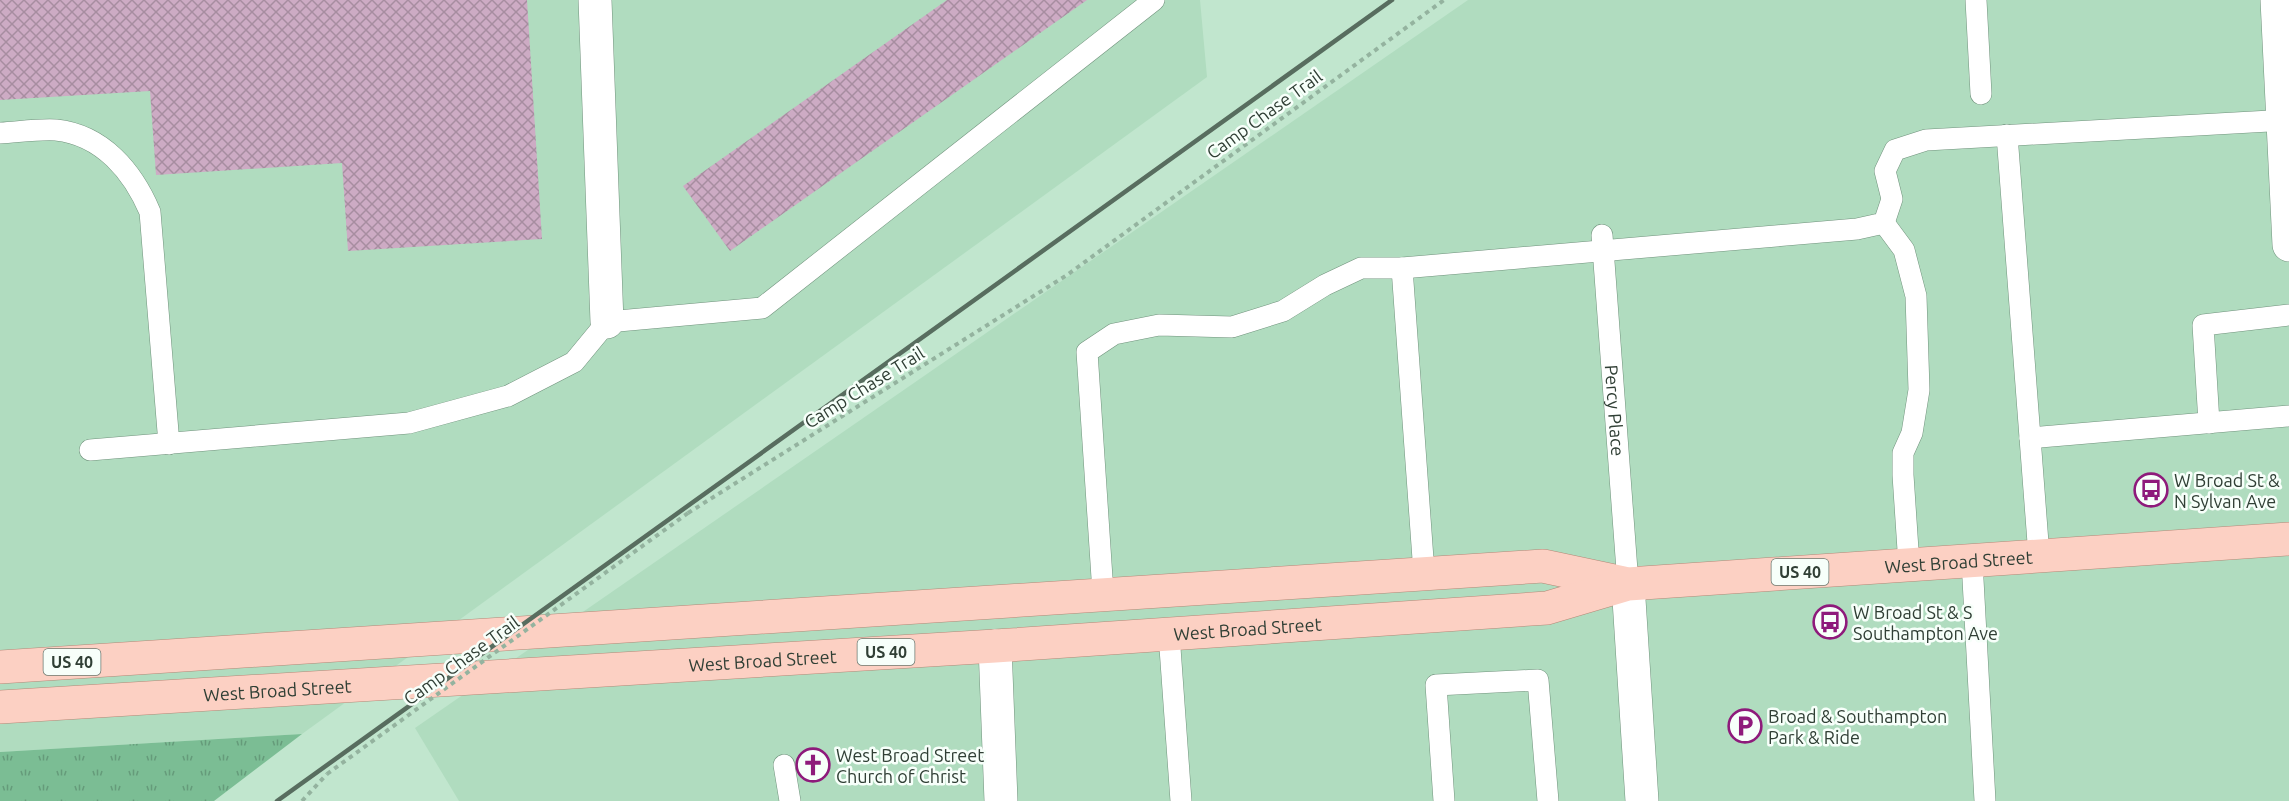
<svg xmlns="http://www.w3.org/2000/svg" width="2289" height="801" viewBox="0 0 2289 801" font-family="Ubuntu,sans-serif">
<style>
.built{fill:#b0dcbf}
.grass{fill:url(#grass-tufts)}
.building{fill:url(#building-cross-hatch)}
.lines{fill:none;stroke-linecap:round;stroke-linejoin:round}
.service-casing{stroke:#70927c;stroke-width:22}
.minor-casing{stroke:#70927c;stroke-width:34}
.primary-casing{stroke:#b38877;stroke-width:34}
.path{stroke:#94b39f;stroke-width:4;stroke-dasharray:4.5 4.5;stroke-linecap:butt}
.service{stroke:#fff;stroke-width:21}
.minor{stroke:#fff;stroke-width:33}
.primary{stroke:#fcd0c3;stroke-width:33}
.rail{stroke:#586d5f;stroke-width:4.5}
.path-bridge{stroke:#94b39f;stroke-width:4;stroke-dasharray:4.5 4.5;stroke-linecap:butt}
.labels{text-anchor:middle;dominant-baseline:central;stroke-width:5;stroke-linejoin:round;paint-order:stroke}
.shield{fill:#f7fffa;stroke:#6c7970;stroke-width:1.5}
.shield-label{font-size:16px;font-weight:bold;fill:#303f35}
.street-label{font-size:18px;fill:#303f35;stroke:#f7fffa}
.poi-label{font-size:18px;fill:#303f35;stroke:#f7fffa;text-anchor:start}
</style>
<defs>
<pattern id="grass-tufts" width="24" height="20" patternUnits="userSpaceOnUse" patternTransform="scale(1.5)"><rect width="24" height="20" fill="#7bbd94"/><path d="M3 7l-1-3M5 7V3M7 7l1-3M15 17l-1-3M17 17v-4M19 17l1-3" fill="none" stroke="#659b7a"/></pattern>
<pattern id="building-cross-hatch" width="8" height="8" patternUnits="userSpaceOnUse" patternTransform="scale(1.5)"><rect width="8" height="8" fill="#cdabc4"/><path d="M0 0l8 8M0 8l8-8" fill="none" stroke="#a78da0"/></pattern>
</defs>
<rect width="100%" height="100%" fill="#c1e6ce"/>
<!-- built -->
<g class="built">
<path d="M0,0h1200l7,77 -905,657 -302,18z"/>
<path d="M1468,0h821v801h-1830l-44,-73z"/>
</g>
<!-- grass -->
<path class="grass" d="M302,734l-88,67h-214v-49z"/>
<!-- building -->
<g class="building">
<path d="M0,0h527l15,239 -194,12 -6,-88 -186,12 -6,-84 -150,9z"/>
<path d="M947,0h140l-357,251 -47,-65z"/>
</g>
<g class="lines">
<!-- service casing -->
<g class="service-casing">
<g id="service">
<path d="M1976,0l5,94"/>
<path d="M0,133c18,-1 38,-4 56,-3 47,5 77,42 94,82l19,232"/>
<path d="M2007,135l32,421"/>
<path d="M1884,223l20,27 12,46 3,94 -7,43 -9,20v22l6,90"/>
<path id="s1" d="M1602,235l26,349"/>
<path d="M1402,268l22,305"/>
<path d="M2209,423l-6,-98 86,-10"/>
<path d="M2030,438l259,-22"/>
<path d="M90,450l319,-27 99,-27 66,-34 33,-40 155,-14 392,-308"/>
<path d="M1972,561l13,240"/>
<path d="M1103,593l-16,-241 27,-18 45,-9 73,2 51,-16 42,-26 36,-17h41l455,-39 27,-6 8,-24 -7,-28 10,-21 31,-10 363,-20"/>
<path d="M1169,634l12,167"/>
<path d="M784,765l6,36"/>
<path d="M1444,801l-8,-116 102,-5 10,121"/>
</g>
</g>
<!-- minor casing -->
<g class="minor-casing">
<g id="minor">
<path d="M595,0l12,322"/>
<path d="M2277,0l12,245"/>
<path d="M1628,584l14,217"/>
<path d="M995,646l6,155"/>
</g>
</g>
<!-- primary casing -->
<g class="primary-casing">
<g id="primary">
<path d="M0,667l1543,-101 80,17"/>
<path id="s2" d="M0,707l995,-61 552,-38 81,-24 661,-45"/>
</g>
</g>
<!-- path -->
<g class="path">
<path d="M688,513l379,-238 377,-275"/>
<path d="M302,801l25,-27"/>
</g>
<!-- service -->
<use href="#service" class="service"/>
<!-- minor -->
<use href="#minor" class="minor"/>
<!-- primary -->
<use href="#primary" class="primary"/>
<!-- rail -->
<path class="rail" d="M277,801l1115,-801"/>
<!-- path-bridge -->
<path class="path-bridge" d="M327,774l361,-261"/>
</g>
<!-- icons -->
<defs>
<g id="bus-ring" transform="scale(1.725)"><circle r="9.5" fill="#f7fffa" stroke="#8e1a7b" stroke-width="1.5"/><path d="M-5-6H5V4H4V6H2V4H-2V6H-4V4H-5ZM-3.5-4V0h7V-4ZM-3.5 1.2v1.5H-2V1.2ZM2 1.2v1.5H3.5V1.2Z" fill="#8e1a7b"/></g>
<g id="parking-ring" transform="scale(1.725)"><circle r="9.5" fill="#f7fffa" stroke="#8e1a7b" stroke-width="1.5"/><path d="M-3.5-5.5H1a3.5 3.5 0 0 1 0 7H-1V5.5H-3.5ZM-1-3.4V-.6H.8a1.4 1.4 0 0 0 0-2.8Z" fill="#8e1a7b"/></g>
<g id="church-ring" transform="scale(1.725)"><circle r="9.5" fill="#f7fffa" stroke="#8e1a7b" stroke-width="1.5"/><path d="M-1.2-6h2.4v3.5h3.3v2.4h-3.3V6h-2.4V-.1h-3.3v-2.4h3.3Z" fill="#8e1a7b"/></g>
</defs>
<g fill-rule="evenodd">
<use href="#bus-ring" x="2151" y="490"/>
<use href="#bus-ring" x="1830" y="622"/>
<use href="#parking-ring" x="1745" y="726"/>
<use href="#church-ring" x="813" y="765"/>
</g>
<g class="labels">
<!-- shield labels -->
<g class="shield">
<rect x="1771.5" y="559" width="57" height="26" rx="4.5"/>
<rect x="857.5" y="639" width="57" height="26" rx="4.5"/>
<rect x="43.5" y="649" width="57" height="26" rx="4.5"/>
</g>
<g class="shield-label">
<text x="1800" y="572">US 40</text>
<text x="886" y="652">US 40</text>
<text x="72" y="662">US 40</text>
</g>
<!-- street labels -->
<g class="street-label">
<text transform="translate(1264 114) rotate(-36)">Camp Chase Trail</text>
<text transform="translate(864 387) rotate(-32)">Camp Chase Trail</text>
<text stroke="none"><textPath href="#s1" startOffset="176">Percy Place</textPath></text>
<text stroke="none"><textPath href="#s2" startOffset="1966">West Broad Street</textPath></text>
<text stroke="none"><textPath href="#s2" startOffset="1250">West Broad Street</textPath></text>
<text transform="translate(461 660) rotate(-36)">Camp Chase Trail</text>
<text stroke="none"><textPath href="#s2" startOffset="764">West Broad Street</textPath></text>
<text stroke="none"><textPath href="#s2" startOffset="278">West Broad Street</textPath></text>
</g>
<!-- poi labels -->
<g class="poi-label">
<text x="2174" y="480">W Broad St &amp;<tspan x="2174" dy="21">N Sylvan Ave</tspan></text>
<text x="1853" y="612">W Broad St &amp; S<tspan x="1853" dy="21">Southampton Ave</tspan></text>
<text x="1768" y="716">Broad &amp; Southampton<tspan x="1768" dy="21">Park &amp; Ride</tspan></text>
<text x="836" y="755">West Broad Street<tspan x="836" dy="21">Church of Christ</tspan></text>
</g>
</g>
</svg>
